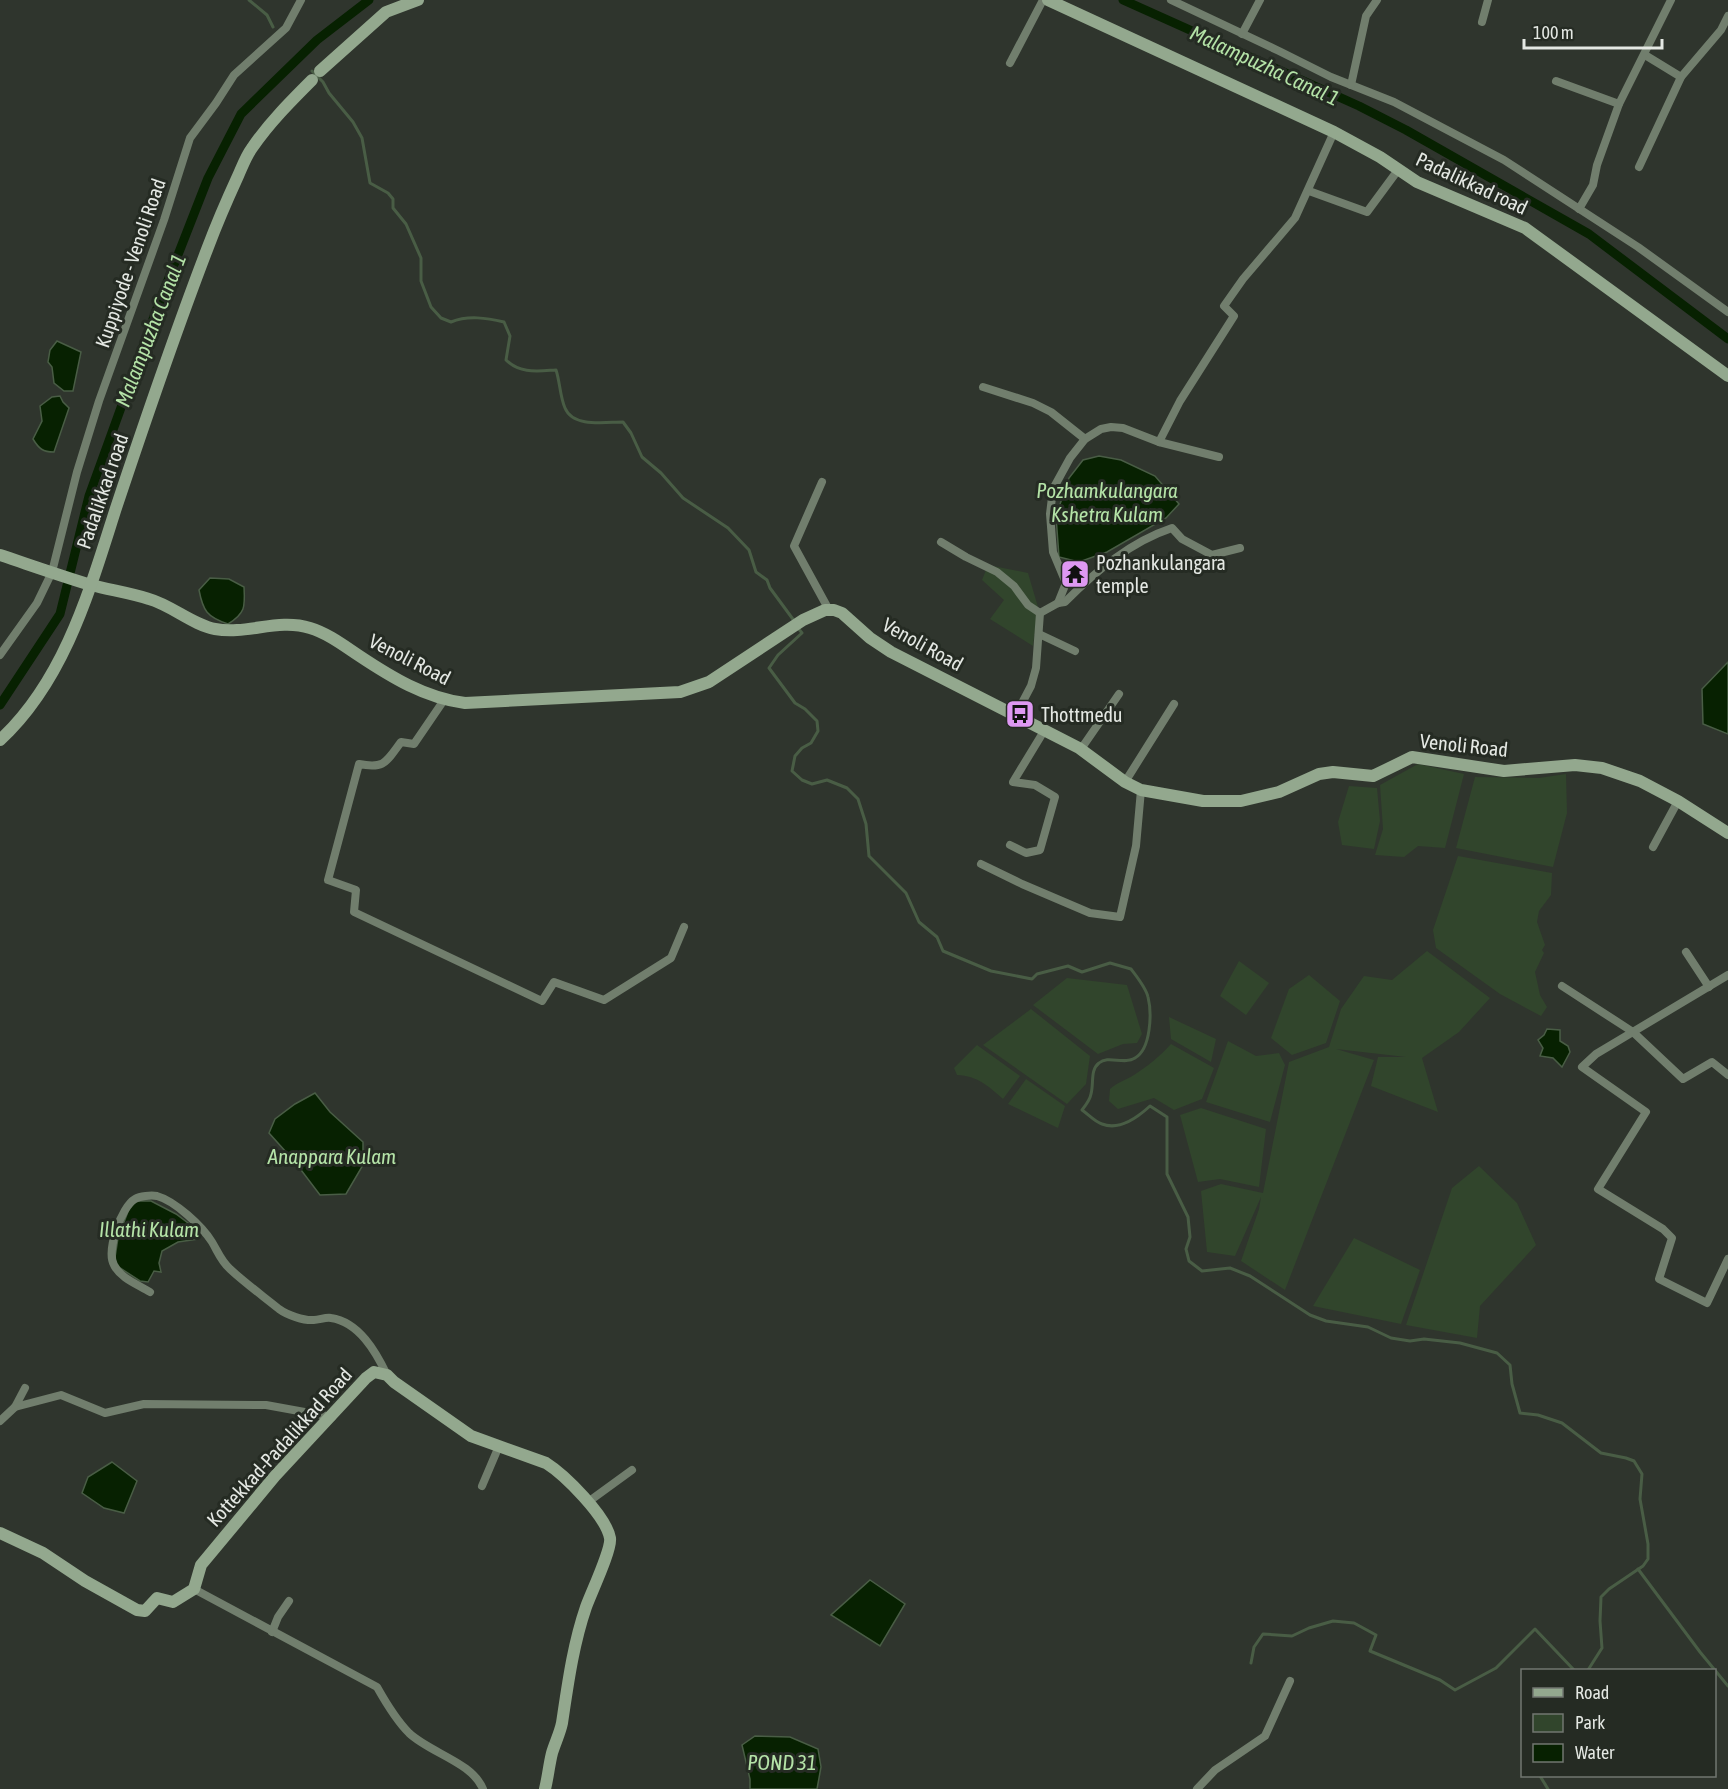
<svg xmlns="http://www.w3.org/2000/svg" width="1728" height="1789" viewBox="0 0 1728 1789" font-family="'Asap Condensed',sans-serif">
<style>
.green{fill:#31452c}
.water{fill:#072101;stroke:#495d45;stroke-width:1.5}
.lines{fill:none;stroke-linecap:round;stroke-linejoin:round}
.stream{stroke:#495d45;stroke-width:3}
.canal{stroke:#072101;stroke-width:9}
.street{stroke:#717e6d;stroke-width:8}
.secondary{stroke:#93a88e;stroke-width:12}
.labels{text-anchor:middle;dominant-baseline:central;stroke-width:6;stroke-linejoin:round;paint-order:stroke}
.street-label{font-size:20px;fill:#e4e8e3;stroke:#252b23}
.poi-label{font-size:20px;fill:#e4e8e3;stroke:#252b23;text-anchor:start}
.water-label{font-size:21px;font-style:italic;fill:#b4e3a7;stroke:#252b23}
</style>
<rect width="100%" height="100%" fill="#2f352d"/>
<!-- green -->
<g class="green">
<path d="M988,565l40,8 10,34 -5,39 -43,-27 14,-19 -22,-20z"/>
<path d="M1418,764l46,10 -19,74 -27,-2 -14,11 -29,-2 8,-26 -3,-44z"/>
<path d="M1566,774l1,39 -14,54 -97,-19 19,-71 64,1z"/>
<path d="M1349,786l28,2 3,33 -6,28 -32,-4 -4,-23z"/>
<path d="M1458,856l94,17 -1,22 -12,16 -2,11 8,23 -3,5 2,3 -9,19 5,23 7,12 -6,9 -41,-22 -64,-46 -3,-18z"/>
<path d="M1427,951l63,47 -31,34 -37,26 16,54 -67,-26 7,-29h28l-70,-8 38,11 -89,230 -44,-29 18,-52 2,-12 -26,59 -28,-4 -6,-61 20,-7 42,9 26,-131 40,-15 12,-38 23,-33 28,4z"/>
<path d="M1239,961l30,22 -23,32 -26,-19z"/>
<path d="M1309,975l31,26 -14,42 -34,12 -21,-17 18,-49z"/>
<path d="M1067,978l60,7 15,49 -5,9 -14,1 -25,10 -65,-49z"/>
<path d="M1031,1009l59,47 -4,28 -19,20 -84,-59z"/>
<path d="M1169,1017l47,22 -5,23 -40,-23z"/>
<path d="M1228,1041l28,15 23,-3 6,12 -15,57 -64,-20z"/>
<path d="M1171,1044l43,24 -12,31 -28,11 -20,-12 -36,11 -9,-8 1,-12c8,-7 16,-9 24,-14 14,-9 26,-19 37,-31z"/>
<path d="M977,1045l43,31 -17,23c-15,-13 -25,-23 -46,-24l-3,-7z"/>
<path d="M1026,1079l39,27 -7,22 -50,-24z"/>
<path d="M1201,1108l65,21 -7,58 -39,-8 -22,3 -18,-67z"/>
<path d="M1479,1166l38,37 19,42 -56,61 -3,32 -71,-13 46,-137z"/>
<path d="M1354,1238l66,32 -19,54 -88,-18z"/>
</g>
<!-- water -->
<g class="water">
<path d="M57,341l24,11 -8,39h-9l-10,-8 -2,-16 -4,-5 2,-12z"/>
<path d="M60,396l3,6 6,6 -15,44c-11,0 -15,-3 -21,-13l9,-18 -2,-15 12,-9z"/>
<path d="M1099,456l22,4 34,16 24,28 -13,14 -59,34 -28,10 -20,-5 -3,-41 13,-38 14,-18z"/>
<path d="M210,578l19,1 15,8c1,19 2,26 -16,37 -21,-7 -25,-13 -29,-34z"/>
<path d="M1728,662v72l-25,-10 -1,-35z"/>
<path d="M1547,1029l13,1v11l8,5 2,6 -8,15 -9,-9 -13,-2 3,-8 -5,-8 6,-5z"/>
<path d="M315,1093l15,19 33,30v23l-17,29 -26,1 -25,-33 -26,-29 6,-14 20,-15z"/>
<path d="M132,1201h19l25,13 24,18 -2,7 -20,3 -16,9 -3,12 2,9 -7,-1 -6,11 -8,-1 -26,-17 4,-26z"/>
<path d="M112,1462l25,19 -13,32 -20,-5 -22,-15 6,-16z"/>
<path d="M870,1580l35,24 -25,42 -49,-31z"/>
<path d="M755,1736l35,1 28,12 3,18 -4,22h-67v-10l-8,-34z"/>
</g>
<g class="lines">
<!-- stream -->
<g class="stream">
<path d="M249,0l18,15 6,12"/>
<path d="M312,71l11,11 6,11 24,29 9,16 8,45 18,10 5,6v9l13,16 15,34v23l10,26 10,11 10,4c17,-7 36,-4 53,0l6,14 -4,24c14,14 32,11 50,10 4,12 4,27 9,38 8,20 41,14 58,14l8,11 11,24 19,16 22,25 45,30 21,22 7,22 11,8 3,8 25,34"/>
<path d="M798,628l4,5 -24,22 -9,13 26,35 10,6 12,12 1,10 -7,12 -9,5 -7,8 -3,15 10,9 10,4 15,-4 20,8 11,11 8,25 3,32 37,37 13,29 18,15 6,14 48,20 41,8 5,-5 31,-8 14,6 28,-9 21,6c6,8 15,19 17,28 4,16 3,52 -13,61 -11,7 -27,-3 -36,5 -9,7 -5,20 -8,31 -1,6 -5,11 -9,16 6,4 13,12 20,14 18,7 36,-7 48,-18l17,11v57l21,43 2,20 -4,12 3,12 13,10 28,-3 20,8 60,39 16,6 42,6 23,11 19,3 14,-2 36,4 37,10 13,12 2,19 8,29 18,2 24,8 39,30 25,5 8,3 8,13 -2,25 8,45v15l-5,7 -34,23 -8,8 -1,24 2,27 -14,22"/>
<path d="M1638,1569l62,83 28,34"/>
<path d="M1251,1663l3,-16 9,-13 29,2 17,-8 24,-7 21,2 22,12 -6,16 70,29 15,10 41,-22 39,-39 39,41"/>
<path d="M1540,1776l8,13"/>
</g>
<!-- canal -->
<g class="canal">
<path d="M1123,0l236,106 47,24 183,104 139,105"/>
<path d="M0,705l60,-91 29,-118 67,-185 52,-133 33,-64 76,-74 52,-40"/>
</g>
<!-- street -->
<g class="street">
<path d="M1171,0l108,51 52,26 63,25 110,58 134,87 90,65"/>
<path d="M1482,22l6,-22"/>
<path d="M1242,34l18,-34"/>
<path d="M1645,55l36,22"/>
<path d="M1010,63l33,-63"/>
<path d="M1556,81l63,23"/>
<path d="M1351,85l15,-69 11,-16"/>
<path d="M1639,167l42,-90 40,-47 7,-14"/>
<path d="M1309,191l58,21 31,-42"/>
<path d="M1579,209l14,-24 4,-20 22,-61 52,-104"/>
<path d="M983,387l50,16 18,9 34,27"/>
<path d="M1159,442l21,-41 54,-85 -10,-10 19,-27 52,-61 39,-86"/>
<path d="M822,482l-28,64 35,64"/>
<path d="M941,542l25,15 31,15 17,14 14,19 12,8"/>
<path d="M1058,603l8,-20 -13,-31 -3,-38 3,-25 17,-31 15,-19 16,-10 10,-2 12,1 36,14 60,15"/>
<path d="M1039,634l36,17"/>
<path d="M0,655l37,-52 15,-31 25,-100 22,-71 65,-181 26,-82 26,-35 18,-28 52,-47 15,-28"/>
<path d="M444,700l-30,44 -13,-2c-15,20 -16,27 -42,22l-31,116 28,10 -2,22 188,89 12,-19 50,18 67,-42 13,-31"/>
<path d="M1015,716l16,-30 5,-18 4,-55 18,-10 7,-1c31,-31 65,-60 107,-74l10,11 30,16 28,-7"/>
<path d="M1081,749l38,-55"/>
<path d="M1125,782l49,-78"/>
<path d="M1010,845l16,8 14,-3 15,-53 -20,-12 -22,-3 31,-51"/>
<path d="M1653,847l25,-46"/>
<path d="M981,864l41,20 68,29 30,4 16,-71 5,-56"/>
<path d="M1686,952l23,35"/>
<path d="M1728,975l-132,79 -14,13 64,45 -48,77 65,40 9,9 -13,41 48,24 21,-44"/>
<path d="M1562,986l71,46 50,47 29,-17 16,13"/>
<path d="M150,1292c-11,-7 -30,-14 -36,-27 -8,-14 7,-58 21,-66 5,-3 16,-4 22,-3 18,5 45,30 55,46 6,10 9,19 18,27 15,14 33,27 49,40 8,6 25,12 35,11 5,0 12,-3 17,-2 28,4 45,34 56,57"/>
<path d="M15,1407l10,-19"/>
<path d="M0,1421l15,-14 46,-12 44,18 39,-9 122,1 66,12"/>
<path d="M482,1486l17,-40"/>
<path d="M588,1502l44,-32"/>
<path d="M194,1589l183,98c9,16 19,33 32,46 21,20 63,29 74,56"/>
<path d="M272,1632l6,-15 11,-16"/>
<path d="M1197,1789l18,-19 50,-34 25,-55"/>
</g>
<!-- secondary -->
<g class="secondary">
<path d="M1048,0l286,132 46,25 37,25 108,46 203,148"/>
<path d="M320,71l66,-59 32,-12"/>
<path d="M0,555c30,10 61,21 91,30 19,5 39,8 58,14 22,6 44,26 66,30 32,6 63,-11 95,-1 17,5 33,17 48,27 33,22 67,43 107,48l215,-11 29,-10 94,-62 22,-10h9l8,3 28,25 21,14 188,96 46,34 16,8 62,11h38l38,-9 40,-18 14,-2 40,4 39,-19 92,14 71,-6 27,3 38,13 38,20 50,32"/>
<path d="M0,740c65,-60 90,-151 116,-232 29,-87 59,-175 92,-261 9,-24 19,-47 30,-71 4,-9 8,-20 14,-28 17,-25 39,-47 60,-68"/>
<path d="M0,1533l43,20 42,28 52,29 8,1 12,-13 16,4 21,-13 7,-24 74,-89 91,-98 8,-6 13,3 7,7 77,54 75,27c19,12 60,53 64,75 2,11 -19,55 -24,69 -13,38 -18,76 -24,116 -2,10 -7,20 -10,30 -3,12 -4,24 -7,36"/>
</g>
</g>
<!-- icons -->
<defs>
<g id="temple-square" transform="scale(1.5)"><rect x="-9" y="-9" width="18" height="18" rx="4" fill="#de98f2" stroke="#252b23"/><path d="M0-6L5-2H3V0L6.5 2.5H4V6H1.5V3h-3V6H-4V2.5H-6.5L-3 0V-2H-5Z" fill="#111"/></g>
<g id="bus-square" transform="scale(1.5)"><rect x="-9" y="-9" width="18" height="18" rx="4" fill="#de98f2" stroke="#252b23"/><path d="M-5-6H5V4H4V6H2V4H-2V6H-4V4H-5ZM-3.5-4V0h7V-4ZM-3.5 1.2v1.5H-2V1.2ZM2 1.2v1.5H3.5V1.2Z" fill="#111"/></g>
</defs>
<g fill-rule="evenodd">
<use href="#temple-square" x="1075" y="574"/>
<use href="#bus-square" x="1020" y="714"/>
</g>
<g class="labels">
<!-- street labels -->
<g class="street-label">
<text transform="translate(1472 183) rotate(25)">Padalikkad road</text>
<text transform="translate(130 263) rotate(-71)">Kuppiyode - Venoli Road</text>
<text transform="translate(102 491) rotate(-71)">Padalikkad road</text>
<text transform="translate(923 644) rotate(29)">Venoli Road</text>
<text transform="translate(410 659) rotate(27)">Venoli Road</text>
<text transform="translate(1464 745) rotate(6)">Venoli Road</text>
<text transform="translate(279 1447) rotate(-48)">Kottekkad-Padalikkad Road</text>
</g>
<!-- poi labels -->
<g class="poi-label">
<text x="1096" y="562">Pozhankulangara<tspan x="1096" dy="23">temple</tspan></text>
<text x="1041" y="714">Thottmedu</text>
</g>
<!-- water labels -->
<g class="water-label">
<text transform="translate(1265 65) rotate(25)">Malampuzha Canal 1</text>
<text transform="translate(150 330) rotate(-69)">Malampuzha Canal 1</text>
<text x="1107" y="490">Pozhamkulangara<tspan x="1107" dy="24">Kshetra Kulam</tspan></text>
<text x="332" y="1156">Anappara Kulam</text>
<text x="149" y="1229">Illathi Kulam</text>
<text x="782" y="1762">POND 31</text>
</g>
</g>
<!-- legend -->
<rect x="1521" y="1669" width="195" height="108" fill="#252b23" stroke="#717770" stroke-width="1.5"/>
<rect x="1533" y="1688" width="30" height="9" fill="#93a88e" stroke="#717770" stroke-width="1.5"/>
<text x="1575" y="1699" font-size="18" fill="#e4e8e3">Road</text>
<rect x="1533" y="1714" width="30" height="18" fill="#31452c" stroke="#717770" stroke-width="1.5"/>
<text x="1575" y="1729" font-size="18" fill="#e4e8e3">Park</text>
<rect x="1533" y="1744" width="30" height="18" fill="#072101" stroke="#717770" stroke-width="1.5"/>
<text x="1575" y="1759" font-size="18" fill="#e4e8e3">Water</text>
<!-- scale -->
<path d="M1524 39v9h138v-9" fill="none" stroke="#e4e8e3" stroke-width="3"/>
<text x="1533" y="39" font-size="18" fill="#e4e8e3" stroke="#252b23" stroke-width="4.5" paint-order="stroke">100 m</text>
</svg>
